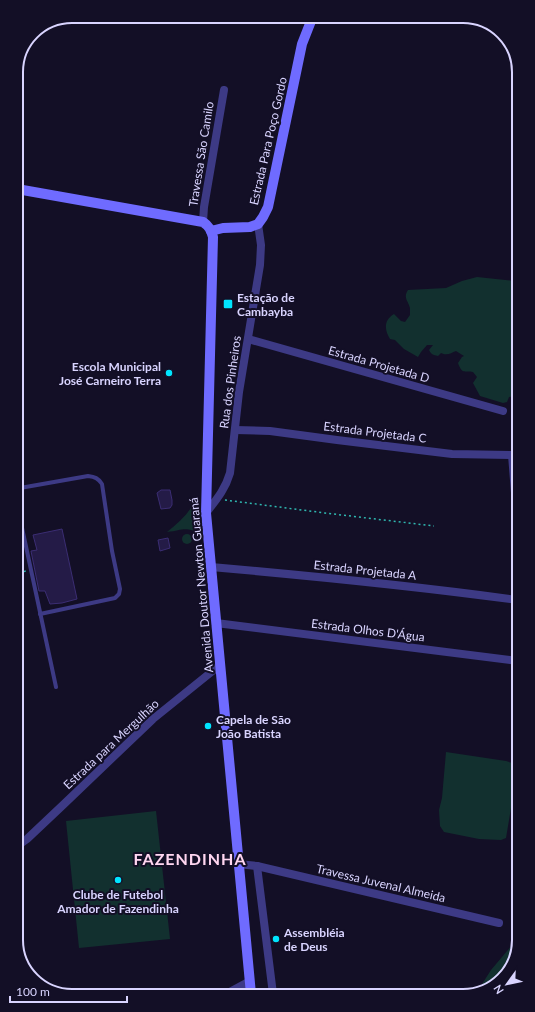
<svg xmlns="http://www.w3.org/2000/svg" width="535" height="1012" viewBox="0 0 535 1012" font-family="Lato,sans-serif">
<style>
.green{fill:#12302f}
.building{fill:#241b47;stroke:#3b2d73}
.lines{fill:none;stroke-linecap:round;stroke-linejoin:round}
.path{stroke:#2fb8b0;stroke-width:1.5;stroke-dasharray:2 3;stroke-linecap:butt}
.lane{stroke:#3d3a85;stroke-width:4}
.street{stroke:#3d3a85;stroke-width:8}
.secondary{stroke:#6f6bff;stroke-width:10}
.poi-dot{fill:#00e5ff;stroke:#130f26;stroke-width:1.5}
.labels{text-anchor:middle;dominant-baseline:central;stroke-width:4;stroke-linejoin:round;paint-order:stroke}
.street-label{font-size:12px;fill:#d9d4ff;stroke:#130f26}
.poi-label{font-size:12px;font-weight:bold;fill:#d9d4ff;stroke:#130f26;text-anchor:start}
.district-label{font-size:16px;font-weight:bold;letter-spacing:1px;fill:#ffd6f0;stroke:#130f26}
.rim{fill:none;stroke:#d9d4ff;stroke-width:2}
</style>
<rect width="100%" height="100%" fill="#130f26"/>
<!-- green -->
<g class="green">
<path d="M477,277l39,4v115l-7,1 -2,5 -4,1 -23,-7 -7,-13 4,-6 -4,-5c-9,-1 -11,2 -15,-9l4,-6 2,-1 -8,-5c-5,2 -9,5 -15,2l-3,3c-5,-1 -7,-2 -9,-6l4,-5h-6l-6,7 -3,5 -14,-8 -9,-9 -5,-1c-6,-10 -6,-19 4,-25l7,7 4,1 5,-7c0,0 0,-7 0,-7 -2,-8 -7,-10 -2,-18l38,-2 16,-7z"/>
<path d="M198,496c3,7 1,14 2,22 0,6 2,11 2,16 -18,-8 -18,-4 -35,-2 13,-10 24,-21 31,-36z"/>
<circle cx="187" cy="539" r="5"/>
<path d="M446,752l60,9 9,3 2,5 -1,9 -10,60 -5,2 -22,-1 -35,-7 -4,-6 -1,-16 3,-12z"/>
<path d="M156,811l14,128 -91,9 -13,-127z"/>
<path d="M519,931v9l-10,31 -24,21h-8l14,-22 21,-25z"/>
</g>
<!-- building -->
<g class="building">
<path d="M161,490h9l2,10v5l-2,3 -9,1 -4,-16z"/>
<path d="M62,529l15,70 -15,4 -12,1 -5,-13h-6l-8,-40 6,-1 -4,-15z"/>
<path d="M168,538l2,10 -10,3 -2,-11z"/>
</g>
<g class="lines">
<!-- path -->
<g class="path">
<path d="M225,500l100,13 109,13"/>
<path d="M19,573l7,-2"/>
</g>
<!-- lane -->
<g class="lane">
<path d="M18,490l2,-2 68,-12c7,1 10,2 14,8l10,67 8,38 -1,5 -4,4 -75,16"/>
<path d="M18,509l38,178"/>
</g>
<!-- street -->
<g class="street">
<path d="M203,222l1,-15 20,-117"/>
<path d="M248,339l255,72"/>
<path d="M235,430l35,1 67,9 115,14 60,1 5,63"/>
<path d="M206,513c10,-13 19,-23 24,-40l9,-81 21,-127 1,-20 -3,-21"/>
<path d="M211,567c102,9 204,19 306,33"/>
<path d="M216,623l302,38"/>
<path d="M20,844l7,-5 36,-34 90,-86 67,-54"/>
<path d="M238,864l19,2 16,128"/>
<path d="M257,866l242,57"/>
<path d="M226,994l24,-13"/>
</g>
<!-- secondary -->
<g class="secondary">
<path d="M17,189l186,33c6,4 8,8 10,15l-7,276 45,481"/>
<path d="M211,231l12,-3 27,-1 8,-3 5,-7 5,-10 34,-163 11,-28"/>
</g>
</g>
<!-- markers -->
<g class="poi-dot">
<rect x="223" y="299" width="10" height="10" rx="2"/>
<circle cx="169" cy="373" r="4"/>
<circle cx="208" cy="726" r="4"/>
<circle cx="118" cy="880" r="4"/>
<circle cx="276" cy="939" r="4"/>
</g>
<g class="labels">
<!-- street labels -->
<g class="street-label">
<text transform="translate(268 141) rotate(-77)">Estrada Para Poço Gordo</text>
<text transform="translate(201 154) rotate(-81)">Travessa São Camilo</text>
<text transform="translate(379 364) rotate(16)">Estrada Projetada D</text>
<text transform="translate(230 382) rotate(-82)">Rua dos Pinheiros</text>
<text transform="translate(375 432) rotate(7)">Estrada Projetada C</text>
<text transform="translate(365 570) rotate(6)">Estrada Projetada A</text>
<text transform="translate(201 585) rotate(-95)">Avenida Doutor Newton Guaraná</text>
<text transform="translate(368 630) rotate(7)">Estrada Olhos D'Água</text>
<text transform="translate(111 744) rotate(-43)">Estrada para Mergulhão</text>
<text transform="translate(381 883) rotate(13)">Travessa Juvenal Almeida</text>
</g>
<!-- poi labels -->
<g class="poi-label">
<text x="237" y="297">Estação de<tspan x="237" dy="14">Cambayba</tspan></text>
<text x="161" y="366" text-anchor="end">Escola Municipal<tspan x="161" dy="14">José Carneiro Terra</tspan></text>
<text x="216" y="719">Capela de São<tspan x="216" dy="14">João Batista</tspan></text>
<text x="118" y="894" text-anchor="middle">Clube de Futebol<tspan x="118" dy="14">Amador de Fazendinha</tspan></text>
<text x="284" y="932">Assembléia<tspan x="284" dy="14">de Deus</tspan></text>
</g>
<!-- district labels -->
<g class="district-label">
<text x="190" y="858">FAZENDINHA</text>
</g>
</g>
<!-- crop -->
<path d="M0 0H535V1012H0ZM72 23H463A49 49 0 0 1 512 72V940A49 49 0 0 1 463 989H72A49 49 0 0 1 23 940V72A49 49 0 0 1 72 23Z" fill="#130f26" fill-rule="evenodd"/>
<path class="rim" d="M72 23H463A49 49 0 0 1 512 72V940A49 49 0 0 1 463 989H72A49 49 0 0 1 23 940V72A49 49 0 0 1 72 23Z"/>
<!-- north arrow -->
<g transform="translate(507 984) rotate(237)" stroke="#130f26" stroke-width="3" paint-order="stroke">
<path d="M0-3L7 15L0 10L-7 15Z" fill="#d9d4ff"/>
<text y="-6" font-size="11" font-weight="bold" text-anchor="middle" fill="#d9d4ff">N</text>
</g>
<!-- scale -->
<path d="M10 996v6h117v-6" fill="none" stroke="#d9d4ff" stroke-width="2"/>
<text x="16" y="996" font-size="12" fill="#d9d4ff" stroke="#130f26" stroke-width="3" paint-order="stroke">100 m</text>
</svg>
